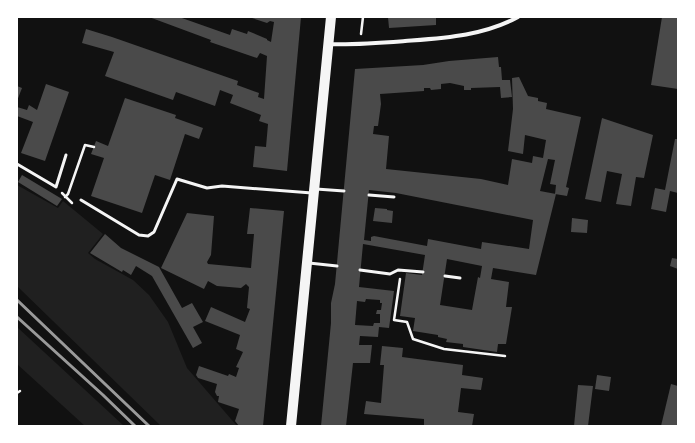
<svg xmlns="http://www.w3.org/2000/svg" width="695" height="443" viewBox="0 0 695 443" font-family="Arial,sans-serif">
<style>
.green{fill:#202020}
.building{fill:#4a4a4a;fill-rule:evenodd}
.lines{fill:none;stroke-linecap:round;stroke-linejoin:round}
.path{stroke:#f5f5f5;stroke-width:2.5}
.service{stroke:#f5f5f5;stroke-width:3}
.minor{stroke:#f5f5f5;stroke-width:4}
.primary{stroke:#f5f5f5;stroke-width:10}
.rail{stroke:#9a9a9a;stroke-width:3}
</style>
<rect width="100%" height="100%" fill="#111"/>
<!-- green -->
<g class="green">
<path d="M17,185l41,23 5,-7 40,33 -15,19 7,6 38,21 16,15 19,27 19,46 50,58h-76l-144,-140z"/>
<path d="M17,327l107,99h-39l-68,-62z"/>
</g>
<!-- building -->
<g class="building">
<path d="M149,17h30l51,18 2,-6 15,5 1,-3 19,8v1l4,2 3,-20 -4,-1 -3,2 -18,-6h52l-14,154 -34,-4 2,-21 11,1 2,-23 -9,-3 2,-6 -31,-12 3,-8 -13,-5 -5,16 -39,-14 -3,8 -68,-24 9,-24 -32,-9 4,-14 26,8 126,44 -1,4 22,8 -1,4 6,2 3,-43 -7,-3 -3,5 -47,-16 1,-2z"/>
<path d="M388,17h48v8l-47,3z"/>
<path d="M662,17h16v72l-27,-4z"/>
<path d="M498,57l1,10h2l1,13h8l2,17 -11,1 -1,-11 -29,1v2h-7v-4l-14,-3 -9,1v5l-10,1 -1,-2h-6v3l-44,3 1,10 -3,22h-4l-1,8 16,2 -3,33 95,10 27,6 4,-26 20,4 1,-7 10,2 3,-18 -21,-5 -2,19 -15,-3 5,-42 -1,-31 7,-1 9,19 10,2v3l9,2 -1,6 35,8 -15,70 3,1 -2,8 -12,-2 1,-9 -6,-1 5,-24 -7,-1 -8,32 16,3 -20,81 -43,-7 -2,11 18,3 -3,25h6l-6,37h-8l-1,8 -34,-5v-3l-17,-2 1,-3 -9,-2v-2l-25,-4 2,-13 -15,-2 6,-43 16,2 3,-20 -62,-11 -4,43 35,4 -5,37 -10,-1 -1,10 -18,-1 -1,9h13l-2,18h-17l-7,63h-25l10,-103v-20l4,-19 20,-215 68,-4 26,-4zM369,190l27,3 137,27 -4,29 -47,-7 -1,7 -53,-10 -1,7 -53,-10 -3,1v4l-7,-1zM447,259l35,7 -2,12 -2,-1 -6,33 -32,-5zM366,299l14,1v3h2l-1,7h-4l-1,4h4v9h-6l-1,3 -18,-1 2,-24 8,1z"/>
<path d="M46,84l23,8 -24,69 -24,-8 12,-31 -16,-6v-9l10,3 2,-5 8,5z"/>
<path d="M17,86l5,2 -5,13z"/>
<path d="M125,98l51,17 -1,3 28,10 -4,11 -14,-5 -15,46 -15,-5 -13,38 -51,-17 13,-38 -13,-4 5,-13 12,5z"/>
<path d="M602,118l51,17 -9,43 -8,-1 -5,29 -15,-2 6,-30 -15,-3 -6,31 -16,-3z"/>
<path d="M675,139h3v54l-8,-2 -4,21 -15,-3 4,-21 10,2z"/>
<path d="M22,175l40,24 -5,7 -39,-24z"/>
<path d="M250,208l34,3 -21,215h-24l-4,-5 4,-12 -21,-7 1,-6h-2l-2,-4 2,-8 -19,-6 -2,-3 3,-9 29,10 1,-2 7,3 3,-9 -3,-1 7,-15 -7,-3 4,-14 -35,-14 6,-14 34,15 5,-13 -3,-1 2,-21 -3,-3 -5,4 -24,-2 -9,-5 -4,8 -43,-21 26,-55 27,3 -3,39 -4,7 1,2 43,4 3,-34h-7z"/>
<path d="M375,208l12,1v1l6,1 -1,12 -19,-2z"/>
<path d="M572,218l16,2 -1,13 -16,-1z"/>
<path d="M105,234l16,14 38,19 23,41 10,-5 11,19 -10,5 9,16 -9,5 -41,-72 -16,-10 -5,9 -8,-5 -1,2 -32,-19z"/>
<path d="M672,258l6,1v10l-8,-3z"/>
<path d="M382,346l21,2 -1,9 61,8 -1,10 21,3 -2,12 -20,-2 -3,24 16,2 -2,12h-48v-7l-60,-5 2,-13 15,2 3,-38h-4z"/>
<path d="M597,375l14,2 -2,14 -14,-2z"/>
<path d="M671,384l7,2v40h-17z"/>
<path d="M578,385l15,1 -5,40h-14z"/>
</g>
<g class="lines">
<!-- path -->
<g class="path">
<path d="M361,34l2,-17"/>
<path d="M62,193l10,10"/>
<path d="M65,197l3,-3 17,-49 9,2"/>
<path d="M400,279l-6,41 13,2 6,17 31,10 61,7"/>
<path d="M17,393l3,-2"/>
</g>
<!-- service -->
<g class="service">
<path d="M17,164l39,23 10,-32"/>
<path d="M316,189l28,2"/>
<path d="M369,195l25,2"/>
<path d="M81,200l58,35 9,1 6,-4 23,-53 30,9 15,-2 90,7"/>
<path d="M309,263l28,3"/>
<path d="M360,270l30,4 8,-4 25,2"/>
<path d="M445,276l15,2"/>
</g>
<!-- minor -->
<path class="minor" d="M328,44c26,1 51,-1 77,-3 39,-3 78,-5 113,-24"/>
<!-- primary -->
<path class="primary" d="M291,426l40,-409"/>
<!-- rail -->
<g class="rail">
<path d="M17,300l132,126"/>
<path d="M17,317l86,78 32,31"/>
</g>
</g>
<!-- border -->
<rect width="695" height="443" fill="none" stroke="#ffffff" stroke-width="36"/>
</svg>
